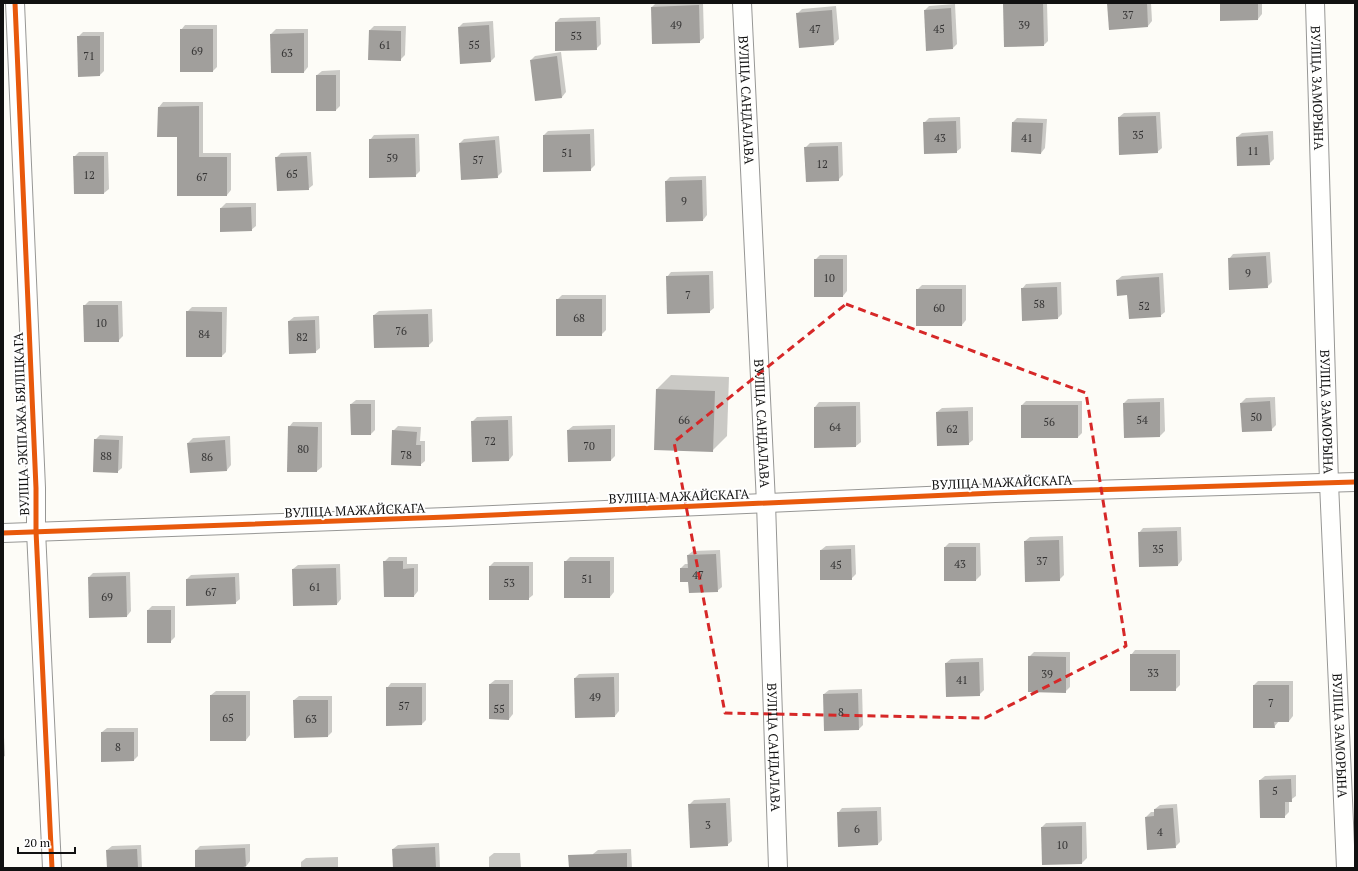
<svg xmlns="http://www.w3.org/2000/svg" width="1358" height="871" viewBox="0 0 1358 871" font-family="'PT Serif',serif">
<style>
.shadow{fill:#0003}
.building{fill:#a19f9c}
.lines{fill:none;stroke-linecap:round;stroke-linejoin:round}
.street-casing{stroke:#979795;stroke-width:20}
.street{stroke:#fffffe;stroke-width:18}
.cycleway-casing{stroke:#fff;stroke-width:8}
.cycleway{stroke:#e8590c;stroke-width:5}
.marked{fill:none;stroke:#d62828;stroke-width:3;stroke-dasharray:8 5;stroke-linejoin:round}
.labels{text-anchor:middle;dominant-baseline:central;stroke-width:4;stroke-linejoin:round;paint-order:stroke}
.number-label{font-size:11px;fill:#353434}
.street-label{font-size:13px;fill:#111;stroke:#fff}
</style>
<rect width="100%" height="100%" fill="#fdfcf7"/>
<!-- shadow -->
<g class="shadow">
<path d="M656,3h47l1,35 -5,4 -47,-35z"/>
<path d="M1004,3h43l1,38 -4,4z"/>
<path d="M1108,3h43l1,18 -4,5z"/>
<path d="M1221,3h41v11l-4,5z"/>
<path d="M955,4l2,40 -4,4 -28,-38 4,-4z"/>
<path d="M836,6l3,33 -5,5 -34,3 -3,-33 5,-5z"/>
<path d="M600,17l1,27 -5,5 -40,-27 4,-4z"/>
<path d="M493,21l2,36 -4,4 -32,-34 4,-4z"/>
<path d="M185,25h32v42l-4,4 -32,-41z"/>
<path d="M374,26h32l-1,29 -5,5 -30,-30z"/>
<path d="M276,29h32v38l-4,5h-32l-1,-38z"/>
<path d="M83,32h21v39l-4,4 -22,-38z"/>
<path d="M561,52l5,40 -4,5 -26,3 -5,-40 4,-4z"/>
<path d="M340,70v36l-4,4 -19,-35 5,-4z"/>
<path d="M163,102h40v51h28v37l-4,5 -49,-59h-20l1,-29z"/>
<path d="M1160,112l2,36 -5,4 -38,-35 5,-4z"/>
<path d="M960,117l1,31 -5,4 -32,-29 5,-5z"/>
<path d="M1017,118l30,1 -2,29 -4,5 -28,-31z"/>
<path d="M594,129l1,36 -5,5 -46,-35 4,-4z"/>
<path d="M1273,131l1,28 -5,5 -32,-27 5,-4z"/>
<path d="M419,134l1,37 -5,5 -45,-36 4,-5z"/>
<path d="M499,136l3,36 -5,5 -37,-34 4,-4z"/>
<path d="M842,142l1,33 -5,5 -33,-32 5,-5z"/>
<path d="M79,152h29l1,37 -5,4 -30,-36z"/>
<path d="M311,152l2,33 -5,4 -32,-31 5,-5z"/>
<path d="M706,176l1,39 -4,5 -37,-39 4,-4z"/>
<path d="M226,203h30v23l-5,4 -30,-22z"/>
<path d="M1270,252l2,30 -5,5 -38,-28 4,-5z"/>
<path d="M820,255h27v36l-4,5 -28,-36z"/>
<path d="M713,271l1,37 -5,4 -42,-35 4,-5z"/>
<path d="M1163,273l2,39 -5,4 -32,-22 -11,-14 5,-4z"/>
<path d="M1061,282l1,32 -4,4 -36,-29 4,-5z"/>
<path d="M922,285h44v35l-4,5 -45,-35z"/>
<path d="M562,295h44v35l-5,5 -44,-35z"/>
<path d="M89,301h33l1,35 -5,5 -34,-35z"/>
<path d="M192,307h35l-1,45 -4,4 -35,-44z"/>
<path d="M432,309l1,32 -5,5 -54,-31 5,-4z"/>
<path d="M319,316l1,32 -5,4 -26,-31 5,-4z"/>
<path d="M671,375l58,2 -2,59 -15,15 -55,-62z"/>
<path d="M1275,397l1,28 -5,5 -30,-27 5,-5z"/>
<path d="M1164,398l1,33 -5,5 -35,1 -1,-34 4,-4z"/>
<path d="M356,400h19v30l-4,4 -20,-30z"/>
<path d="M1026,401h56v32l-5,5 -55,-33z"/>
<path d="M819,402h41l1,40 -5,4 -41,1v-40z"/>
<path d="M973,407v33l-5,4 -31,-32 5,-4z"/>
<path d="M512,416l1,39 -4,5 -37,-38 5,-5z"/>
<path d="M293,422h29v45l-5,4h-29l1,-44z"/>
<path d="M615,425v31l-4,4 -43,-30 5,-4z"/>
<path d="M398,426l23,1 -1,14h5v20l-5,4 -27,-34z"/>
<path d="M100,435l23,1 -1,32 -5,4 -22,-32z"/>
<path d="M230,436l1,29 -4,5 -39,-27 5,-5z"/>
<path d="M1181,527l1,33 -4,5 -39,-32 4,-5z"/>
<path d="M1063,536l1,39 -5,5 -34,-39 5,-4z"/>
<path d="M949,543h31l1,32 -5,5h-31v-33z"/>
<path d="M855,545l1,29 -5,5 -30,-29 5,-4z"/>
<path d="M720,550l2,37 -5,4 -28,-10 -8,-13 4,-4h3v-9l5,-4z"/>
<path d="M389,557h18v7h11v27l-4,5 -30,-34z"/>
<path d="M570,557h44v35l-4,5 -45,-35z"/>
<path d="M494,562h39v33l-5,4 -38,-33z"/>
<path d="M340,564l1,35 -4,5 -44,-35 5,-4z"/>
<path d="M130,572l1,39 -4,5 -38,-39 4,-4z"/>
<path d="M239,573l1,26 -5,4 -48,-24 4,-4z"/>
<path d="M152,606h23v31l-5,5 -22,-32z"/>
<path d="M1135,650h45v35l-5,5 -44,-35z"/>
<path d="M1034,652h36v35l-5,5 -36,-35z"/>
<path d="M983,658l1,32 -5,5 -33,-32 5,-4z"/>
<path d="M619,673v38l-4,5 -40,-38 4,-4z"/>
<path d="M495,680h18v34l-4,5 -19,-35z"/>
<path d="M1258,681h35v35l-4,5h-10l-5,6 -20,-42z"/>
<path d="M391,683h35v37l-4,4 -35,-36z"/>
<path d="M862,689l1,36 -4,4 -35,-35 5,-4z"/>
<path d="M216,691h34v44l-4,5 -35,-45z"/>
<path d="M299,696h33v36l-4,4 -34,-36z"/>
<path d="M3,718l2,38 -2,1z"/>
<path d="M107,728h31v28l-4,4 -32,-28z"/>
<path d="M1296,775v21l-7,5v11l-5,5 -24,-37 5,-4z"/>
<path d="M730,798l2,43 -5,4 -38,-40 5,-5z"/>
<path d="M1177,804l3,38 -5,5 -29,-30 5,-5h4v-3l5,-4z"/>
<path d="M881,807l1,33 -4,4 -40,-31 4,-5z"/>
<path d="M1086,822l1,36 -5,5 -39,1 -1,-37 4,-4z"/>
<rect x="3" y="842" width="1" height="26"/>
<path d="M439,843l1,25h-46l-1,-19 5,-4z"/>
<path d="M250,844v17l-5,7h-49v-18l4,-4z"/>
<path d="M141,845l1,23h-34l-1,-18 5,-4z"/>
<path d="M631,849l1,19h-39v-14l5,-4z"/>
<path d="M494,853h26l1,15h-32v-11z"/>
<path d="M338,857v11h-37v-6l5,-4z"/>
</g>
<!-- building -->
<g class="building">
<path d="M1003,3h40l1,43 -40,1z"/>
<path d="M1107,3h40l1,24 -39,3z"/>
<path d="M1220,3h38v17l-38,1z"/>
<path d="M699,5l1,38 -48,1 -1,-37z"/>
<path d="M951,8l2,41 -27,2 -2,-41z"/>
<path d="M832,10l2,35 -35,3 -3,-35z"/>
<path d="M596,21l1,29 -42,1v-29z"/>
<path d="M489,25l2,37 -31,2 -2,-37z"/>
<rect x="180" y="29" width="33" height="43"/>
<path d="M369,30l32,1v30l-33,-1z"/>
<path d="M304,33v40h-33l-1,-39z"/>
<path d="M77,36h23v40l-22,1z"/>
<path d="M557,56l5,42 -27,3 -5,-41z"/>
<rect x="316" y="75" width="20" height="36"/>
<path d="M199,106v51h28v39h-50v-59h-20l1,-30z"/>
<path d="M1156,116l2,37 -39,2 -1,-38z"/>
<path d="M956,121l1,32 -33,1 -1,-32z"/>
<path d="M1012,122l31,1 -2,31 -30,-2z"/>
<path d="M590,134l1,37 -48,1v-37z"/>
<path d="M1268,135l2,30 -33,1 -1,-29z"/>
<path d="M415,138l1,39 -47,1v-39z"/>
<path d="M495,140l3,38 -37,2 -2,-37z"/>
<path d="M838,146l1,35 -33,1 -2,-35z"/>
<path d="M73,156h31v38h-30z"/>
<path d="M307,156l2,34 -32,1 -2,-34z"/>
<path d="M702,180l1,41 -37,1 -1,-41z"/>
<path d="M251,207l1,24 -32,1v-24z"/>
<path d="M1266,256l2,32 -39,2 -1,-32z"/>
<rect x="814" y="259" width="29" height="38"/>
<path d="M709,275l1,38 -43,1 -1,-38z"/>
<path d="M1159,277l2,40 -32,2 -2,-24 -10,1 -1,-16z"/>
<path d="M1057,287l1,32 -36,2 -1,-33z"/>
<rect x="916" y="289" width="46" height="37"/>
<rect x="556" y="299" width="46" height="37"/>
<path d="M83,305h35l1,37h-35z"/>
<path d="M186,311l36,1v45h-36z"/>
<path d="M428,314l1,33 -55,1 -1,-33z"/>
<path d="M315,320l1,33 -27,1 -1,-33z"/>
<path d="M656,389l59,2 -2,61 -59,-2z"/>
<path d="M1270,401l2,30 -30,1 -2,-29z"/>
<path d="M1160,402v35l-36,1 -1,-35z"/>
<path d="M350,404h21v31h-20z"/>
<rect x="1021" y="405" width="57" height="33"/>
<path d="M856,406v41l-42,1v-41z"/>
<path d="M968,411l1,34 -32,1 -1,-34z"/>
<path d="M508,420l1,41 -37,1 -1,-41z"/>
<path d="M288,426l30,1 -1,45h-30z"/>
<path d="M611,429v32l-43,1 -1,-32z"/>
<path d="M392,430l25,2 -1,13h5v21l-30,-1z"/>
<path d="M94,439l25,1 -1,33 -25,-1z"/>
<path d="M225,440l2,31 -37,2 -3,-30z"/>
<path d="M1177,531l1,35 -39,1 -1,-35z"/>
<path d="M1059,540l1,41 -35,1 -1,-41z"/>
<rect x="944" y="547" width="32" height="34"/>
<path d="M851,549l1,31h-32v-30z"/>
<path d="M716,554l2,38 -29,1 -1,-11h-8v-14h8l-1,-13z"/>
<path d="M383,561h20v8l11,-1v29h-30z"/>
<rect x="564" y="561" width="46" height="37"/>
<rect x="489" y="566" width="40" height="34"/>
<path d="M336,568l1,37 -44,1 -1,-37z"/>
<path d="M126,576l1,41 -38,1 -1,-41z"/>
<path d="M235,577l1,27 -50,2v-27z"/>
<rect x="147" y="610" width="24" height="33"/>
<rect x="1130" y="654" width="46" height="37"/>
<path d="M1028,656l38,1v36l-38,-1z"/>
<path d="M979,662l1,34 -34,1 -1,-34z"/>
<path d="M614,677l1,40 -40,1 -1,-40z"/>
<path d="M489,684h20v36l-20,-1z"/>
<path d="M1253,685h36v37h-15l1,6h-22z"/>
<path d="M386,687h36v38l-36,1z"/>
<path d="M858,693l1,37 -35,1 -1,-37z"/>
<rect x="210" y="695" width="36" height="46"/>
<path d="M293,700h35v37l-34,1z"/>
<path d="M101,732h33v29l-33,1z"/>
<path d="M1291,779l1,23h-7v16h-25l-1,-38z"/>
<path d="M726,803l2,43 -38,2 -2,-44z"/>
<path d="M1173,808l3,40 -29,2 -2,-33 9,-1v-7z"/>
<path d="M877,811l1,34 -40,2 -1,-35z"/>
<path d="M1082,826v38l-40,1 -1,-38z"/>
<path d="M435,847l1,21h-43l-1,-19z"/>
<path d="M245,848l1,18 -5,2h-46v-18z"/>
<path d="M137,849l1,19h-31l-1,-18z"/>
<path d="M627,853v15h-58l-1,-13z"/>
</g>
<g class="lines">
<!-- street casing -->
<g class="street-casing">
<g id="street">
<path d="M15,3l21,485v43l16,337"/>
<path id="s1" d="M742,3l24,500 12,365"/>
<path id="s2" d="M1315,3l14,480 17,385"/>
<path d="M3,533l444,-16 548,-24 360,-11"/>
</g>
</g>
<!-- street -->
<use href="#street" class="street"/>
<!-- cycleway casing -->
<g class="cycleway-casing">
<g id="cycleway">
<path d="M15,3l21,485v43l16,337"/>
<path d="M3,533l444,-16 548,-24 360,-11"/>
</g>
</g>
<!-- cycleway -->
<use href="#cycleway" class="cycleway"/>
</g>
<!-- marked area -->
<path class="marked" d="M846,304l240,89 40,253 -141,72 -260,-5 -51,-271z"/>
<g class="labels">
<!-- number labels -->
<g class="number-label">
<text x="1128" y="15">37</text>
<text x="676" y="25">49</text>
<text x="1024" y="25">39</text>
<text x="815" y="29">47</text>
<text x="939" y="29">45</text>
<text x="576" y="36">53</text>
<text x="385" y="45">61</text>
<text x="474" y="45">55</text>
<text x="197" y="51">69</text>
<text x="287" y="53">63</text>
<text x="89" y="56">71</text>
<text x="1138" y="135">35</text>
<text x="940" y="138">43</text>
<text x="1027" y="138">41</text>
<text x="1253" y="151">11</text>
<text x="567" y="153">51</text>
<text x="392" y="158">59</text>
<text x="478" y="160">57</text>
<text x="822" y="164">12</text>
<text x="292" y="174">65</text>
<text x="89" y="175">12</text>
<text x="202" y="177">67</text>
<text x="684" y="201">9</text>
<text x="1248" y="273">9</text>
<text x="829" y="278">10</text>
<text x="688" y="295">7</text>
<text x="1039" y="304">58</text>
<text x="1144" y="306">52</text>
<text x="939" y="308">60</text>
<text x="579" y="318">68</text>
<text x="101" y="323">10</text>
<text x="401" y="331">76</text>
<text x="204" y="334">84</text>
<text x="302" y="337">82</text>
<text x="1256" y="417">50</text>
<text x="684" y="420">66</text>
<text x="1142" y="420">54</text>
<text x="1049" y="422">56</text>
<text x="835" y="427">64</text>
<text x="952" y="429">62</text>
<text x="490" y="441">72</text>
<text x="589" y="446">70</text>
<text x="303" y="449">80</text>
<text x="406" y="455">78</text>
<text x="106" y="456">88</text>
<text x="207" y="457">86</text>
<text x="1158" y="549">35</text>
<text x="1042" y="561">37</text>
<text x="960" y="564">43</text>
<text x="836" y="565">45</text>
<text x="698" y="575">47</text>
<text x="587" y="579">51</text>
<text x="509" y="583">53</text>
<text x="315" y="587">61</text>
<text x="211" y="592">67</text>
<text x="107" y="597">69</text>
<text x="1153" y="673">33</text>
<text x="1047" y="674">39</text>
<text x="962" y="680">41</text>
<text x="595" y="697">49</text>
<text x="1271" y="703">7</text>
<text x="404" y="706">57</text>
<text x="499" y="709">55</text>
<text x="841" y="712">8</text>
<text x="228" y="718">65</text>
<text x="311" y="719">63</text>
<text x="118" y="747">8</text>
<text x="1275" y="791">5</text>
<text x="708" y="825">3</text>
<text x="857" y="829">6</text>
<text x="1160" y="832">4</text>
<text x="1062" y="845">10</text>
</g>
<!-- street labels -->
<g class="street-label">
<text stroke="none"><textPath href="#s2" startOffset="85">ВУЛІЦА ЗАМОРЫНА</textPath></text>
<text stroke="none"><textPath href="#s1" startOffset="97">ВУЛІЦА САНДАЛАВА</textPath></text>
<text stroke="none"><textPath href="#s2" startOffset="409">ВУЛІЦА ЗАМОРЫНА</textPath></text>
<text stroke="none"><textPath href="#s1" startOffset="421">ВУЛІЦА САНДАЛАВА</textPath></text>
<text transform="translate(21 424) rotate(-92)">ВУЛІЦА ЭКІПАЖА БЯЛІЦКАГА</text>
<text transform="translate(1002 482) rotate(-2)">ВУЛІЦА МАЖАЙСКАГА</text>
<text transform="translate(679 496) rotate(-2)">ВУЛІЦА МАЖАЙСКАГА</text>
<text transform="translate(355 510) rotate(-2)">ВУЛІЦА МАЖАЙСКАГА</text>
<text stroke="none"><textPath href="#s2" startOffset="733">ВУЛІЦА ЗАМОРЫНА</textPath></text>
<text stroke="none"><textPath href="#s1" startOffset="745">ВУЛІЦА САНДАЛАВА</textPath></text>
</g>
</g>
<!-- border -->
<rect width="1358" height="871" fill="none" stroke="#111111" stroke-width="8"/>
<!-- scale -->
<path d="M18 847v6h57v-6" fill="none" stroke="#111111" stroke-width="2"/>
<text x="24" y="847" font-size="12" fill="#111111" stroke="#ffffff" stroke-width="3" paint-order="stroke">20 m</text>
</svg>
